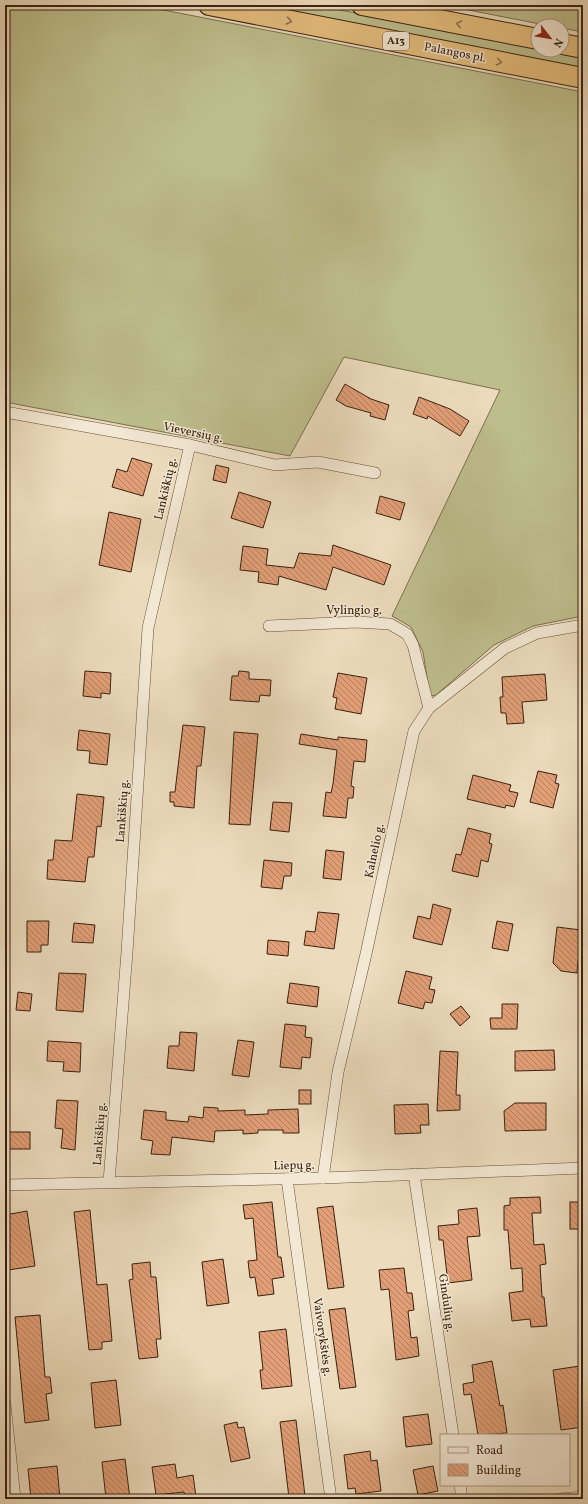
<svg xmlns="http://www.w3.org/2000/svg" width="588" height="1504" viewBox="0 0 588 1504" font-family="Vollkorn,serif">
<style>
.grass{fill:#bebe8d;stroke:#7c704e}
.building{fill:url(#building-back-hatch);stroke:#392110}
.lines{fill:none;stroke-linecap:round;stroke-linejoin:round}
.street-casing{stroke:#66503b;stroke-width:12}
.highway-casing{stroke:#392110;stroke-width:22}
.street{stroke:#f3e8d4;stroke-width:11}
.highway{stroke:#e6be7e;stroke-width:20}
.oneway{stroke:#907047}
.labels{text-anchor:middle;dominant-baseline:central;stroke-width:3;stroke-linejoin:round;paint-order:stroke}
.shield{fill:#f3e8d4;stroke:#715d4b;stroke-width:1}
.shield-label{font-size:11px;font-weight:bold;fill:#392110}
.street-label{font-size:12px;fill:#392110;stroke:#f3e8d4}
</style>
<defs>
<pattern id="building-back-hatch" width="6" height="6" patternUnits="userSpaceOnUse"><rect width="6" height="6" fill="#e29f77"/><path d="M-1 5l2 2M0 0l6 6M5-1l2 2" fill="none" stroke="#b88160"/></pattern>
</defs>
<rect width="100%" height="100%" fill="#ecdcbd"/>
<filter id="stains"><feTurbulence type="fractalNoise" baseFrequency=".005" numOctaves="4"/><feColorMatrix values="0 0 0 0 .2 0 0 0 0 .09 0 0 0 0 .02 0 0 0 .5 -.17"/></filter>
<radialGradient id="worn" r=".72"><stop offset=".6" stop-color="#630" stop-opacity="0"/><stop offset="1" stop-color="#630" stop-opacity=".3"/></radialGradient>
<!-- grass -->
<g class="grass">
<path d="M5,5h133l445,87v524l-50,10 -39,19 -58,50 -6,1 -7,-44 -12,-25 -19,-11 108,-226 -156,-33 -54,99 -285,-54z"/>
<path d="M258,5h56l224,43v2h10l35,7v11z"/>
<path d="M443,5h140v27l-21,-4v-2h-12z"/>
</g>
<!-- building -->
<g class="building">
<path d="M345,384l26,15 18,6 -4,15 -15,-4 1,-3 -25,-7 -10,-6z"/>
<path d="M419,397l31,12 19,12 -9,15 -32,-20 -1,3 -14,-5z"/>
<path d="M132,458l20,6 -9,32 -31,-9 5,-18 10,3z"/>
<path d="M216,465l13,3 -3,15 -13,-3z"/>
<path d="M239,492l32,10 -8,26 -32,-10z"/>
<path d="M380,496l25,7 -5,17 -24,-7z"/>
<path d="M109,512l32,7 -10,53 -32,-7z"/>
<path d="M333,545l58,20 -7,20 -51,-18 -7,23 -47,-14 -1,9 -20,-3 1,-10 -19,-2 3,-24 25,3 -2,16 28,3 5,-15 32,3z"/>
<path d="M85,671l26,2 -1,21 -9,-1v5l-18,-2z"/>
<path d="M239,671l10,1v7l22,1 -1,16 -10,-1 -1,7 -29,-2 2,-24h6z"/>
<path d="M338,673l29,5 -6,36 -26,-5 2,-11 -4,-1z"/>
<path d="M545,674l2,26 -25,2 2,21 -17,1 -1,-11h-5l-1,-16h3l-1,-20z"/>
<path d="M183,725l22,2 -4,39h-4l-3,42 -20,-2v-4h-4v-10h5z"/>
<path d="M79,730l31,4 -3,31 -18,-2 1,-12 -13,-1z"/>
<path d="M234,732l24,2 -8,91 -21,-1z"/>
<path d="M301,734l37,6v-3l29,3 -2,22 -11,-1 -3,25 3,1 -1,11h-5l-2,20 -23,-2 3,-24 5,1 2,-9 4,-34 -38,-6z"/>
<path d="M538,771l19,4 -2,8 4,1 -6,24 -23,-6z"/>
<path d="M473,775l38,10 -2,6 9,2 -4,14 -8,-2 -1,3 -38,-9z"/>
<path d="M77,794l27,3 -3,30 -4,-1 -3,31h-6l-3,25 -38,-3 1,-19h5l2,-20 17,1z"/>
<path d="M273,802l19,1 -3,29 -19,-2z"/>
<path d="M468,828l23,6 -2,9 3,1 -4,18 -7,-2 -3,17 -26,-6 4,-17 5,1z"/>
<path d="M326,850l18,2 -3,28 -18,-2z"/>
<path d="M264,860l28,3 -1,13h-7l-2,13 -21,-2z"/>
<path d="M433,904l18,5 -9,36 -29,-7 5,-22 12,3z"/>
<path d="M318,912l21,2 -5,35 -30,-4 2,-14 9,1z"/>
<path d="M27,921h22l-1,24h-7v7h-14z"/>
<path d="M497,921l16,3 -5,27 -16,-3z"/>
<path d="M74,923l21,2 -2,18 -21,-1z"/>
<path d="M557,927l24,3 -1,11h3v4l-2,16h-3l-1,12 -16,-2 -8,-8z"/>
<path d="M268,940l21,2 -1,14 -21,-2z"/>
<path d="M406,971l26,6 -3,12 6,1 -3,13 -7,-1 -2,7 -25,-6z"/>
<path d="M59,973l27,1 -3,38 -27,-2z"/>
<path d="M290,983l29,4 -2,20 -30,-4z"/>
<path d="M18,992l14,2 -2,17 -14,-1z"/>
<path d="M502,1004h16l-1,25h-26l-1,-11h12z"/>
<path d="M461,1006l9,11 -10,9 -10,-12z"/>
<path d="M285,1024l21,2 -1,11 7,1 -2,20 -8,-1 -1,12 -21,-2z"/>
<path d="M180,1032l17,1 -3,38 -27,-3 2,-22h10z"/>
<path d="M238,1040l16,2 -5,35 -17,-2z"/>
<path d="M48,1041l33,2 -1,29 -17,-1 1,-9 -17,-1z"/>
<path d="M554,1050l1,20 -40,1v-20z"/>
<path d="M440,1051l18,1 -2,43h4v15l-23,1z"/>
<rect x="299" y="1090" width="12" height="14"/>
<path d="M57,1100l21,1 -3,49 -14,-2 2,-19 -8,-1z"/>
<path d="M515,1103h31v27l-41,1 -1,-20z"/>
<path d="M428,1104l1,21h-9l1,8 -26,1 -1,-29z"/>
<path d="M204,1107l14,1v3l27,-1v5l23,-1v-4l30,-1 1,24h-16v-3h-25v3l-15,1v-4l-28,1 -1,11 -42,-5 -2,18 -19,-1 2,-13 -12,-2 3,-29 22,2v8l22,2 1,-6 14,2z"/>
<rect x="5" y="1132" width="25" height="17"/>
<path d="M540,1197l1,16h-9l2,32 10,-1 2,20 -6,1 2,32h2l3,29 -16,1 -1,-8 -18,2 -3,-28 14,-2 -1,-23 -11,1 -3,-39h-4v-24l6,-1v-7z"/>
<path d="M272,1202l6,55h3l3,20 -12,2 2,15 -16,2 -3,-19 -5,1 -2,-17 9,-1 -4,-42 -8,1 -2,-14z"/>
<rect x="570" y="1202" width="13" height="27"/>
<path d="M333,1206l11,81 -16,2 -11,-81z"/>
<path d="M477,1208l3,28 -13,1 5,43 -24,3 -5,-43h-4l-1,-14 21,-2 -1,-14z"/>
<path d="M90,1210l7,75 10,-1 5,57 -10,1v7l-13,1 -15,-138z"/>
<path d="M27,1211l8,55 -27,4 -1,-4 -2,1v-52z"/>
<path d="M223,1259l6,44 -22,3 -5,-44z"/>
<path d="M150,1262l1,15h5l5,62h-5l2,18 -19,2 -10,-79 4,-1 -1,-15z"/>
<path d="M404,1268l3,25h5l2,17 -6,1 3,27 6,-1 2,19 -23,4 -7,-71 -8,1 -2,-20z"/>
<path d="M345,1308l11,79 -16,2 -11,-79z"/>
<path d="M40,1315l5,62h5l2,16 -6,1 3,26 -24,3 -10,-106z"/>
<path d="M286,1329l6,57 -30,3 -2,-19h3l-4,-38z"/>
<path d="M492,1361l8,45 3,-1 4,28 -29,2 -7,-41 -7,1 -1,-11 11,-2 -2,-17z"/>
<path d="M580,1366l3,21v40l-22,3 -8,-60z"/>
<path d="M116,1380l5,45 -26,3 -4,-45z"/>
<path d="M428,1414l4,30 -26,3 -3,-30z"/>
<path d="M296,1420l9,76 -16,2 -9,-76z"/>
<path d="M237,1422l1,6 6,-1 6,31 -19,4 -7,-37z"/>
<path d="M370,1451l1,10 6,-1 4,31 -25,3 -1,-6 -7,1 -4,-34z"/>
<path d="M125,1459l5,40h-24l-4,-37z"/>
<path d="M175,1464l2,14 16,-3 3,22 -11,1 -1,-6 -28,3 -4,-28z"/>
<path d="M57,1466l3,33h-29l-3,-30z"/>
<path d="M433,1466l5,25 -20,4 -5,-25z"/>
</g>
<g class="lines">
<!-- street casing -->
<g class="street-casing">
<g id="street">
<path d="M5,412l185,33 85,20 43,-3 57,11"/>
<path d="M269,626l87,-4 34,2 17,10 6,11 16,63"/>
<path d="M414,1174l39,261"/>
<path d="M323,1178l15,-106 28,-118 48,-223 15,-23 76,-60 32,-15 46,-8"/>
<path d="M287,1179l44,320"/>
<path d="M109,1182l18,-230 21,-324 42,-183"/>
<path d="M5,1185l318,-7 260,-10"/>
<path d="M5,1404l10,95"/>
<path d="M460,1485l2,14"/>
<path d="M560,1499l23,-2"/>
</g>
</g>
<!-- highway casing -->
<g class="highway-casing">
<g id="highway">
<path d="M209,5l374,73"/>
<path d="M362,5l176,34"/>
<path d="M562,44l21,4"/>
</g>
</g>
<!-- street -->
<use href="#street" class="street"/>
<!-- highway -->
<use href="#highway" class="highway"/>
</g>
<!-- one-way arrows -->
<defs><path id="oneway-chevron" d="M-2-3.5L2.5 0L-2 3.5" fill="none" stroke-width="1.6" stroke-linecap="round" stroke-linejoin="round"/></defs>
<g class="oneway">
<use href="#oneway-chevron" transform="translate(289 21) rotate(11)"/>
<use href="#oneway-chevron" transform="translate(459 24) rotate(-169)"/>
<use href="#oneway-chevron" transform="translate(499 62) rotate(11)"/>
</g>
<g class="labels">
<!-- shield labels -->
<rect class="shield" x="383" y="32" width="26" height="18" rx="3"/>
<g class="shield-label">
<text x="396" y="41">A13</text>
</g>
<!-- street labels -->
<g class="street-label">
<text transform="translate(455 53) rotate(11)">Palangos pl.</text>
<text transform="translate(193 433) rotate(12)">Vieversių g.</text>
<text transform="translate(166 489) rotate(-77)">Lankiškių g.</text>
<text x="354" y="611">Vylingio g.</text>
<text transform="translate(123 811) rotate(-86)">Lankiškių g.</text>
<text transform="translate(375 851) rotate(-78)">Kalnelio g.</text>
<text transform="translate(100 1134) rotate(-86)">Lankiškių g.</text>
<text transform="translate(294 1166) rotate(-1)">Liepų g.</text>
<text transform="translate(446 1303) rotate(82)">Gindulių g.</text>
<text transform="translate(322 1337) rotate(82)">Vaivorykštės g.</text>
</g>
</g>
<!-- margin -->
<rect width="588" height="1504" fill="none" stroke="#ecdcbd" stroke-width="20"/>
<rect x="6" y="6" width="576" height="1492" fill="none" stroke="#392110" stroke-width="2"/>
<rect x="10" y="10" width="568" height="1484" fill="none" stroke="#392110"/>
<!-- legend -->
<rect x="440" y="1434" width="130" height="52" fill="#f3e8d4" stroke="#a99886"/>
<rect x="448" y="1447" width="20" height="6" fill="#f3e8d4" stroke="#a99886"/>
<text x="476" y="1454" font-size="12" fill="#392110">Road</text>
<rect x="448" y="1464" width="20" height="12" fill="url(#building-back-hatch)" stroke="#a99886"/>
<text x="476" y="1474" font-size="12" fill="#392110">Building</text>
<!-- north arrow -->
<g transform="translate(550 38) rotate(121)"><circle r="19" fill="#f3e8d4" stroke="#a99886"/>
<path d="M0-3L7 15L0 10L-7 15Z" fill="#8f2418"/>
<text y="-6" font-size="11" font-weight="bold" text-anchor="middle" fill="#392110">N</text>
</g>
<rect width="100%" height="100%" filter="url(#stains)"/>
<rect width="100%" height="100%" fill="url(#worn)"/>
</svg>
